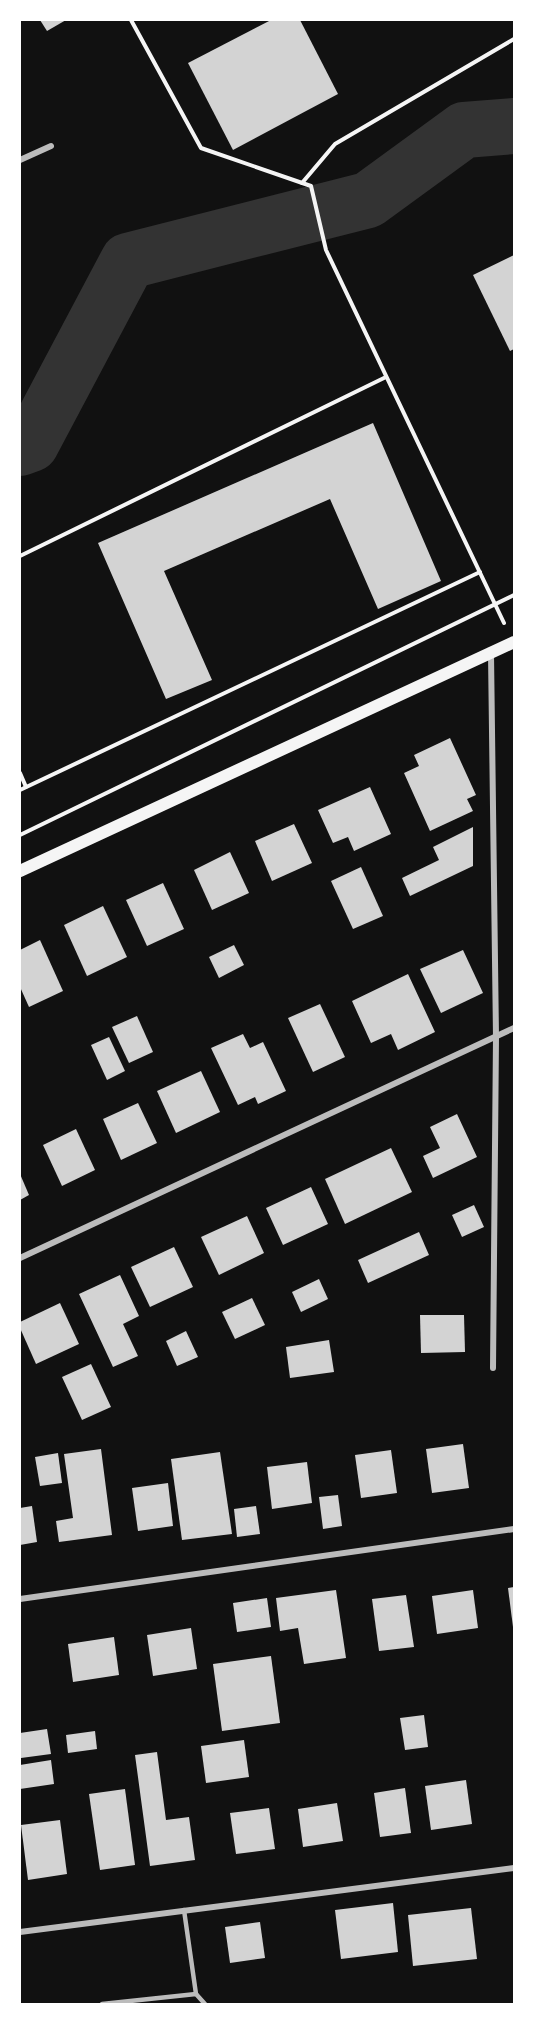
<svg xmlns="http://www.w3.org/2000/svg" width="534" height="2024" viewBox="0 0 534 2024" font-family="'Work Sans',sans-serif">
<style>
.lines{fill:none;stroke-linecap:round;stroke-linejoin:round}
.river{stroke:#333;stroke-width:56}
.building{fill:#d3d3d3}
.path{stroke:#f5f5f5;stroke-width:4}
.service{stroke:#bcbcbc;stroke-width:4.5}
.minor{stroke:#bcbcbc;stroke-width:6}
.secondary{stroke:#f5f5f5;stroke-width:12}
</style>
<rect width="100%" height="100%" fill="#111"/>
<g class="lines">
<!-- river -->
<path class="river" d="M20,448l11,-4 97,-183 240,-61 96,-70 50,-4"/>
</g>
<!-- building -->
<g class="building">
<path d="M40,20h26l-19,11z"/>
<path d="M271,20h29l38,74 -105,56 -45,-87z"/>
<path d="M514,255v94l-4,2 -37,-76z"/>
<path d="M373,423l68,158 -63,28 -48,-110 -166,72 48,109 -46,19 -68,-156z"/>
<path d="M450,738l26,57 -9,4 6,12 -43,20 -26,-58 15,-7 -5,-11z"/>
<path d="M370,787l21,47 -37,17 -6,-14 -15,6 -15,-33z"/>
<path d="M294,824l18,39 -40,18 -17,-40z"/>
<path d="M473,827v39l-63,30 -8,-18 37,-18 -6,-13z"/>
<path d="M230,852l19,41 -37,17 -18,-40z"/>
<path d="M361,867l22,49 -30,13 -22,-48z"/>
<path d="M163,883l21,46 -37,17 -21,-46z"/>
<path d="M103,906l24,51 -40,19 -23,-51z"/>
<path d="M40,940l23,51 -34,16 -9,-20v-37z"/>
<path d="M234,945l10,20 -25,13 -10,-21z"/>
<path d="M463,950l20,43 -42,20 -21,-44z"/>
<path d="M408,974l27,58 -37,18 -7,-16 -20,9 -19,-42z"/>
<path d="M320,1004l25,53 -32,15 -25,-54z"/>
<path d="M137,1016l16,36 -24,11 -17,-36z"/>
<path d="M243,1034l7,14 13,-6 23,49 -28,13 -3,-7 -17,8 -27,-57z"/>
<path d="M109,1037l16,34 -18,9 -16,-35z"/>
<path d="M201,1071l19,41 -44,21 -19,-42z"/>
<path d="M138,1103l19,40 -36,17 -18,-41z"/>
<path d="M457,1114l20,43 -44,21 -10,-22 17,-8 -10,-21z"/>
<path d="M76,1129l19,41 -33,16 -19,-41z"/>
<path d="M391,1148l21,44 -67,32 -20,-45z"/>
<path d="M20,1174l9,21 -9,5z"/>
<path d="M311,1187l17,37 -45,21 -17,-37z"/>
<path d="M474,1205l10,22 -22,10 -10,-22z"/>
<path d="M247,1216l17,37 -45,22 -18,-38z"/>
<path d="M419,1232l10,23 -61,28 -10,-23z"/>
<path d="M174,1247l19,40 -43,20 -19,-40z"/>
<path d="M120,1275l19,41 -16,8 15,32 -25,11 -34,-73z"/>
<path d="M319,1279l9,20 -27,13 -9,-20z"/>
<path d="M252,1298l13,27 -30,14 -13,-27z"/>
<path d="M60,1303l19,41 -43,20 -16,-36v-6z"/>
<path d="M420,1315h44l1,37 -44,1z"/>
<path d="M186,1331l12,26 -21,9 -11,-25z"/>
<path d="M329,1340l5,32 -44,6 -4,-31z"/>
<path d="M91,1364l20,43 -29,13 -20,-43z"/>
<path d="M463,1444l6,44 -37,5 -6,-44z"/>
<path d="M101,1449l11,86 -53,7 -3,-21 17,-3 -9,-64z"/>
<path d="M391,1450l6,43 -36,5 -6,-43z"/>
<path d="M220,1452l12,82 -50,6 -11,-81z"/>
<path d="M58,1453l4,30 -22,3 -5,-29z"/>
<path d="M307,1462l5,41 -40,6 -5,-42z"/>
<path d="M168,1483l5,43 -35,5 -6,-43z"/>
<path d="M338,1495l4,31 -19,3 -4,-32z"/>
<path d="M32,1506l5,36 -17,3v-37z"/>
<path d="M256,1506l4,28 -23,3 -3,-28z"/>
<path d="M514,1587v40h-1l-5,-39z"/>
<path d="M336,1590l10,68 -42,6 -6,-36 -18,3 -4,-33z"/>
<path d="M473,1590l5,38 -41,6 -5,-38z"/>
<path d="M406,1595l8,52 -35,4 -7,-52z"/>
<path d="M267,1598l4,29 -34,5 -4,-29z"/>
<path d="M191,1628l6,41 -44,7 -6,-41z"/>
<path d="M114,1637l5,38 -46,7 -5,-38z"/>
<path d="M271,1656l9,67 -58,8 -9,-67z"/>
<path d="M424,1715l4,32 -23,3 -5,-32z"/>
<path d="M47,1729l4,25 -30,4 -1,-25z"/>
<path d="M95,1731l2,18 -29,4 -2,-18z"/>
<path d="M244,1740l5,37 -43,6 -5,-37z"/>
<path d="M157,1752l9,68 23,-3 6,43 -45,6 -15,-111z"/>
<path d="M51,1760l3,24 -34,5v-24z"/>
<path d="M466,1780l6,44 -41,6 -6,-44z"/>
<path d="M405,1788l6,45 -31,4 -6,-44z"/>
<path d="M125,1789l10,76 -35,5 -11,-76z"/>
<path d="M337,1803l6,38 -40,6 -5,-38z"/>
<path d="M269,1808l6,41 -39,5 -6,-41z"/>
<path d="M60,1820l7,54 -39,6 -7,-55z"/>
<path d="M393,1903l5,49 -57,7 -6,-49z"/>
<path d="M471,1908l6,51 -64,7 -5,-51z"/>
<path d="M260,1922l5,36 -35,5 -5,-36z"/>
</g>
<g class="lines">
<!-- path -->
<g class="path">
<path d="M131,20l70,128 110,38 15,64 178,373"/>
<path d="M302,183l33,-39 179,-105"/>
<path d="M20,556l366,-179"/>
<path d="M20,773l6,14"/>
<path d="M20,790l460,-218"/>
<path d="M20,835l494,-240"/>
</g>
<!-- service -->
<g class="service">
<path d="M184,1910l12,84"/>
<path d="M102,2004l94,-10 9,10"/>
</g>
<!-- minor -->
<g class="minor">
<path d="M20,160l31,-14"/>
<path d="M491,654l5,383 -3,331"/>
<path d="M20,1258l494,-230"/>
<path d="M20,1599l494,-70"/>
<path d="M20,1932l494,-64"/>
</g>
<!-- secondary -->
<path class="secondary" d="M20,871l494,-229"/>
</g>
<!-- border -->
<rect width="534" height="2024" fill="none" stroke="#ffffff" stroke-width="42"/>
</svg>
